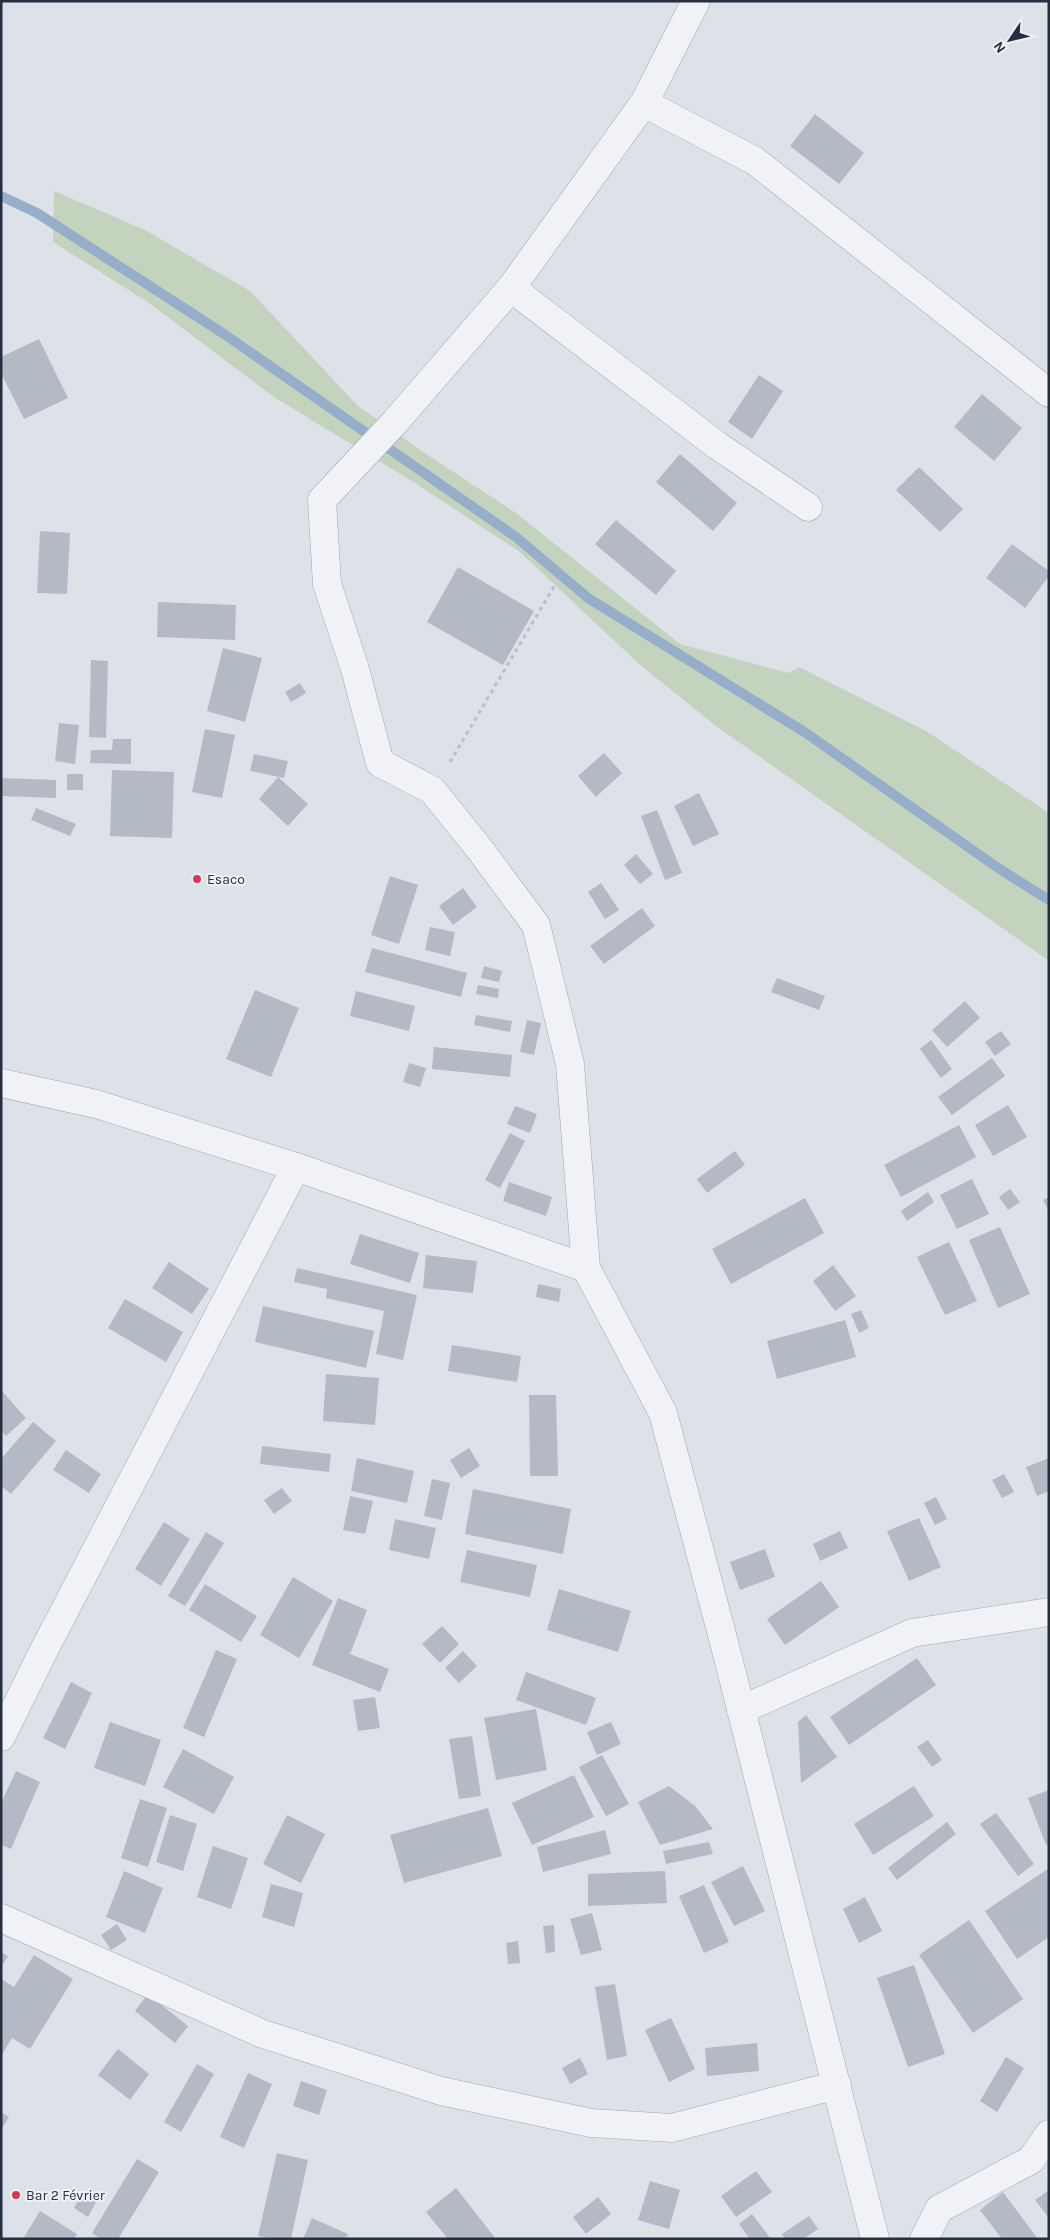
<svg xmlns="http://www.w3.org/2000/svg" width="1050" height="2240" viewBox="0 0 1050 2240" font-family="Karla,sans-serif">
<style>
.green{fill:#c3d3be}
.lines{fill:none;stroke-linecap:round;stroke-linejoin:round}
.stream{stroke:#95afcb;stroke-width:10}
.building{fill:#b4bac5}
.minor-casing{stroke:#a2a8b2;stroke-width:29}
.path{stroke:#bbbfc7;stroke-width:3;stroke-dasharray:4 4;stroke-linecap:butt}
.minor{stroke:#f0f2f6;stroke-width:28}
.poi-dot{fill:#d8384e;stroke:#edf0f6;stroke-width:2}
.labels{text-anchor:middle;dominant-baseline:central;stroke-width:4;stroke-linejoin:round;paint-order:stroke}
.poi-label{font-size:14px;fill:#252f40;stroke:#edf0f6;text-anchor:start}
</style>
<rect width="100%" height="100%" fill="#dde1e8"/>
<!-- green -->
<path class="green" d="M54,191l91,39 105,61 108,115 65,46 93,61 164,131 108,29 11,-6 127,64 123,82v148l-333,-235 -77,-62 -119,-112 -105,-69 -141,-86 -125,-94 -96,-61z"/>
<g class="lines">
<!-- stream -->
<path class="stream" d="M1,196l36,17 187,121 292,203 72,61 218,135 192,135 51,32"/>
</g>
<!-- building -->
<g class="building">
<path d="M815,114l49,39 -25,31 -49,-38z"/>
<path d="M39,339l29,59 -44,21 -23,-46v-16z"/>
<path d="M759,375l24,16 -31,48 -24,-17z"/>
<path d="M982,394l40,34 -28,33 -40,-34z"/>
<path d="M680,454l57,49 -24,28 -57,-49z"/>
<path d="M919,467l44,42 -23,23 -44,-42z"/>
<path d="M616,520l60,51 -20,24 -61,-51z"/>
<path d="M40,531l30,2 -3,61 -30,-1z"/>
<path d="M1012,544l37,27v5l-24,32 -39,-30z"/>
<path d="M458,567l76,44 -31,54 -76,-43z"/>
<path d="M158,602l78,3 -1,35 -78,-3z"/>
<path d="M223,648l39,10 -17,64 -38,-11z"/>
<path d="M91,660l17,1 -2,77 -17,-1z"/>
<path d="M300,683l6,10 -15,9 -6,-10z"/>
<path d="M59,723l20,2 -4,39 -20,-3z"/>
<path d="M205,729l30,6 -13,63 -30,-6z"/>
<path d="M113,739h18v25l-41,-1 1,-13h21z"/>
<path d="M604,753l18,20 -26,24 -18,-21z"/>
<path d="M254,754l34,7 -4,17 -34,-7z"/>
<path d="M112,770l62,2 -2,66 -62,-2z"/>
<rect x="67" y="774" width="16" height="16"/>
<path d="M278,777l30,27 -20,22 -29,-27z"/>
<path d="M1,778l55,2v18l-55,-2z"/>
<path d="M699,793l20,41 -26,12 -19,-40z"/>
<path d="M36,808l40,16 -6,12 -39,-16z"/>
<path d="M657,810l25,63 -17,7 -24,-64z"/>
<path d="M636,854l17,20 -13,10 -16,-19z"/>
<path d="M390,876l28,9 -19,59 -28,-9z"/>
<path d="M601,883l18,27 -14,9 -17,-27z"/>
<path d="M463,888l14,19 -24,18 -14,-19z"/>
<path d="M642,908l13,18 -51,38 -14,-18z"/>
<path d="M430,927l25,5 -5,24 -25,-6z"/>
<path d="M372,948l95,25 -6,24 -96,-25z"/>
<path d="M484,966l18,5 -3,11 -18,-4z"/>
<path d="M777,978l48,18 -6,14 -48,-18z"/>
<path d="M478,985l21,4 -1,9 -22,-4z"/>
<path d="M255,990l44,18 -28,69 -45,-18z"/>
<path d="M356,991l59,15 -6,25 -59,-15z"/>
<path d="M965,1001l15,17 -33,29 -15,-17z"/>
<path d="M476,1015l36,6 -2,11 -36,-7z"/>
<path d="M527,1020l14,3 -7,32 -14,-3z"/>
<path d="M1001,1031l10,13 -16,12 -10,-14z"/>
<path d="M931,1040l21,29 -11,9 -21,-29z"/>
<path d="M434,1047l78,8 -2,22 -78,-8z"/>
<path d="M992,1058l13,18 -53,39 -14,-18z"/>
<path d="M409,1063l17,5 -6,19 -17,-5z"/>
<path d="M1008,1105l19,32 -34,19 -18,-31z"/>
<path d="M515,1106l22,8 -7,19 -23,-9z"/>
<path d="M959,1125l17,32 -75,40 -17,-32z"/>
<path d="M510,1133l15,8 -25,47 -15,-8z"/>
<path d="M735,1151l10,14 -38,28 -10,-14z"/>
<path d="M972,1179l17,35 -32,15 -17,-34z"/>
<path d="M509,1182l43,15 -6,19 -43,-15z"/>
<path d="M1010,1189l10,13 -12,8 -9,-13z"/>
<path d="M928,1192l6,10 -27,19 -6,-10z"/>
<path d="M1049,1197v15l-6,-12z"/>
<path d="M805,1198l19,35 -93,51 -19,-35z"/>
<path d="M1000,1227l30,67 -32,14 -29,-68z"/>
<path d="M360,1234l59,19 -9,30 -60,-19z"/>
<path d="M949,1242l28,59 -32,14 -28,-58z"/>
<path d="M426,1255l51,6 -4,32 -50,-5z"/>
<path d="M169,1262l40,27 -17,25 -40,-26z"/>
<path d="M833,1265l23,31 -21,15 -22,-30z"/>
<path d="M297,1268l120,27 -14,65 -27,-6 8,-43 -58,-13 1,-9 -33,-7z"/>
<path d="M538,1284l23,5 -2,13 -23,-5z"/>
<path d="M125,1299l58,33 -17,30 -58,-34z"/>
<path d="M263,1306l111,25 -8,37 -111,-26z"/>
<path d="M861,1310l8,18 -10,5 -8,-19z"/>
<path d="M845,1320l11,37 -79,22 -10,-38z"/>
<path d="M452,1345l69,11 -4,26 -69,-11z"/>
<path d="M326,1374l53,4 -4,47 -52,-4z"/>
<path d="M1,1390l25,28 -20,18 -5,-5z"/>
<path d="M529,1395h27l2,81h-28z"/>
<path d="M33,1422l23,19 -45,53 -10,-8v-27z"/>
<path d="M262,1446l69,8 -2,18 -69,-8z"/>
<path d="M469,1448l11,18 -19,12 -11,-18z"/>
<path d="M66,1450l35,24 -12,19 -36,-23z"/>
<path d="M357,1458l57,13 -7,32 -56,-12z"/>
<path d="M1049,1458v33l-12,5 -11,-29z"/>
<path d="M1004,1474l10,18 -12,6 -10,-18z"/>
<path d="M432,1479l18,4 -8,37 -18,-4z"/>
<path d="M282,1488l10,13 -18,13 -10,-14z"/>
<path d="M473,1489l98,20 -8,45 -98,-20z"/>
<path d="M350,1496l23,5 -8,33 -22,-4z"/>
<path d="M936,1497l11,22 -12,6 -11,-22z"/>
<path d="M919,1518l22,49 -32,14 -22,-50z"/>
<path d="M395,1519l41,9 -7,31 -40,-9z"/>
<path d="M164,1522l26,17 -29,47 -26,-17z"/>
<path d="M840,1531l8,17 -28,13 -7,-17z"/>
<path d="M206,1532l18,11 -39,63 -17,-10z"/>
<path d="M765,1549l10,28 -35,13 -10,-28z"/>
<path d="M467,1550l70,15 -7,32 -70,-15z"/>
<path d="M293,1577l40,24 -34,57 -39,-23z"/>
<path d="M821,1581l18,26 -54,38 -18,-26z"/>
<path d="M205,1584l52,32 -16,26 -52,-32z"/>
<path d="M559,1589l72,22 -13,41 -71,-22z"/>
<path d="M338,1598l29,12 -17,44 39,15 -9,23 -68,-27z"/>
<path d="M442,1626l17,18 -19,19 -18,-19z"/>
<path d="M216,1650l21,9 -33,78 -21,-9z"/>
<path d="M463,1651l14,15 -18,17 -14,-15z"/>
<path d="M917,1658l19,27 -87,60 -19,-28z"/>
<path d="M526,1672l70,26 -10,27 -70,-25z"/>
<path d="M71,1682l21,11 -27,56 -22,-11z"/>
<path d="M375,1697l5,31 -22,3 -5,-31z"/>
<path d="M536,1709l11,61 -51,10 -12,-62z"/>
<path d="M806,1715l31,42 -36,26 -3,-61z"/>
<path d="M110,1722l51,18 -16,46 -51,-18z"/>
<path d="M611,1722l10,22 -24,11 -10,-23z"/>
<path d="M472,1736l9,60 -22,3 -10,-60z"/>
<path d="M928,1740l14,20 -10,7 -15,-20z"/>
<path d="M183,1749l51,28 -20,37 -51,-27z"/>
<path d="M602,1755l27,49 -23,12 -27,-49z"/>
<path d="M16,1771l24,11 -29,67 -10,-4v-42z"/>
<path d="M574,1775l20,42 -62,28 -20,-42z"/>
<path d="M669,1786l26,20 18,23 -53,16 -22,-43z"/>
<path d="M914,1786l20,30 -61,39 -19,-31z"/>
<path d="M1049,1790v54l-3,1 -18,-47z"/>
<path d="M140,1799l27,9 -19,59 -27,-9z"/>
<path d="M488,1808l14,48 -98,27 -14,-48z"/>
<path d="M996,1813l38,51 -16,12 -38,-52z"/>
<path d="M170,1815l27,9 -14,47 -27,-9z"/>
<path d="M287,1815l38,19 -24,49 -38,-19z"/>
<path d="M947,1822l9,12 -59,46 -9,-12z"/>
<path d="M605,1830l6,24 -68,18 -6,-25z"/>
<path d="M709,1842l4,12 -47,10 -3,-13z"/>
<path d="M213,1846l35,12 -17,51 -34,-12z"/>
<path d="M743,1866l22,45 -31,15 -23,-44z"/>
<path d="M1049,1868v69l-32,22 -32,-48z"/>
<path d="M124,1871l39,17 -18,45 -39,-16z"/>
<path d="M665,1871l2,32 -79,3v-32z"/>
<path d="M271,1884l32,9 -9,34 -32,-10z"/>
<path d="M704,1885l25,57 -25,11 -25,-57z"/>
<path d="M865,1897l17,34 -23,12 -16,-34z"/>
<path d="M592,1913l10,37 -21,5 -11,-36z"/>
<path d="M969,1920l54,79 -50,34 -54,-78z"/>
<path d="M117,1924l10,16 -16,10 -10,-15z"/>
<path d="M554,1925l1,27 -9,1 -3,-27z"/>
<path d="M518,1941l2,22 -12,1 -2,-21z"/>
<path d="M1,1952l7,4 -7,11z"/>
<path d="M34,1955l39,24 -43,70 -18,-11 -11,18v-77l13,8z"/>
<path d="M914,1965l31,89 -37,13 -31,-89z"/>
<path d="M615,1984l12,72 -20,4 -12,-73z"/>
<path d="M148,1994l40,32 -13,17 -40,-32z"/>
<path d="M671,2018l24,51 -26,13 -24,-52z"/>
<path d="M757,2043l2,28 -52,5 -2,-28z"/>
<path d="M118,2049l31,25 -19,26 -32,-25z"/>
<path d="M1006,2057l18,11 -27,44 -17,-11z"/>
<path d="M580,2058l8,16 -18,10 -8,-16z"/>
<path d="M197,2064l17,10 -33,58 -17,-10z"/>
<path d="M248,2073l24,11 -28,64 -24,-11z"/>
<path d="M301,2081l26,9 -8,25 -26,-9z"/>
<path d="M1,2112l8,5 -8,13z"/>
<path d="M277,2153l31,7 -17,79h-19l-14,-3z"/>
<path d="M137,2159l22,13 -41,67h-17l-9,-6z"/>
<path d="M756,2171l16,21 -36,25 -15,-21z"/>
<path d="M650,2181l30,9 -11,39 -31,-9z"/>
<path d="M456,2188l40,51h-48l-22,-27z"/>
<path d="M1049,2190v28l-14,-18z"/>
<path d="M1003,2192l35,47h-36l-22,-29z"/>
<path d="M82,2194l14,8 -8,15 -14,-9z"/>
<path d="M598,2197l13,17 -25,20 -13,-17z"/>
<path d="M40,2211l37,23 -3,5h-51z"/>
<path d="M752,2214l19,25h-21l-11,-15z"/>
<path d="M809,2216l9,13 -15,10h-18l-3,-5z"/>
<path d="M312,2218l36,16 -2,5h-43z"/>
</g>
<g class="lines">
<!-- minor casing -->
<g class="minor-casing">
<g id="minor">
<path d="M696,1l-52,102 -133,185 -116,134 -73,78 5,84 28,85 25,94 52,27 46,57 58,78 34,139 16,204 77,145 62,233 150,593"/>
<path d="M644,103l111,58 294,232"/>
<path d="M511,288l207,158 90,61"/>
<path d="M1,1083l95,21 200,63 290,101"/>
<path d="M741,1710l171,-77 137,-21"/>
<path d="M1,1737l42,-85 253,-485"/>
<path d="M1,1918l262,116 178,57 150,32 81,5 165,-43"/>
<path d="M924,2239l15,-30 92,-49 18,-26"/>
</g>
</g>
<!-- path -->
<path class="path" d="M450,762l106,-179"/>
<!-- minor -->
<use href="#minor" class="minor"/>
</g>
<!-- markers -->
<g class="poi-dot">
<circle cx="197" cy="879" r="5"/>
<circle cx="16" cy="2195" r="5"/>
</g>
<g class="labels">
<!-- poi labels -->
<g class="poi-label">
<text x="207" y="879">Esaco</text>
<text x="26" y="2195">Bar 2 Février</text>
</g>
</g>
<!-- border -->
<rect width="1050" height="2240" fill="none" stroke="#252f40" stroke-width="5"/>
<!-- north arrow -->
<g transform="translate(1010 40) rotate(235)" stroke="#edf0f6" stroke-width="4" paint-order="stroke">
<path d="M0-4L9 19L0 12L-9 19Z" fill="#252f40"/>
<text y="-8" font-size="14" font-weight="bold" text-anchor="middle" fill="#252f40">N</text>
</g>
</svg>
